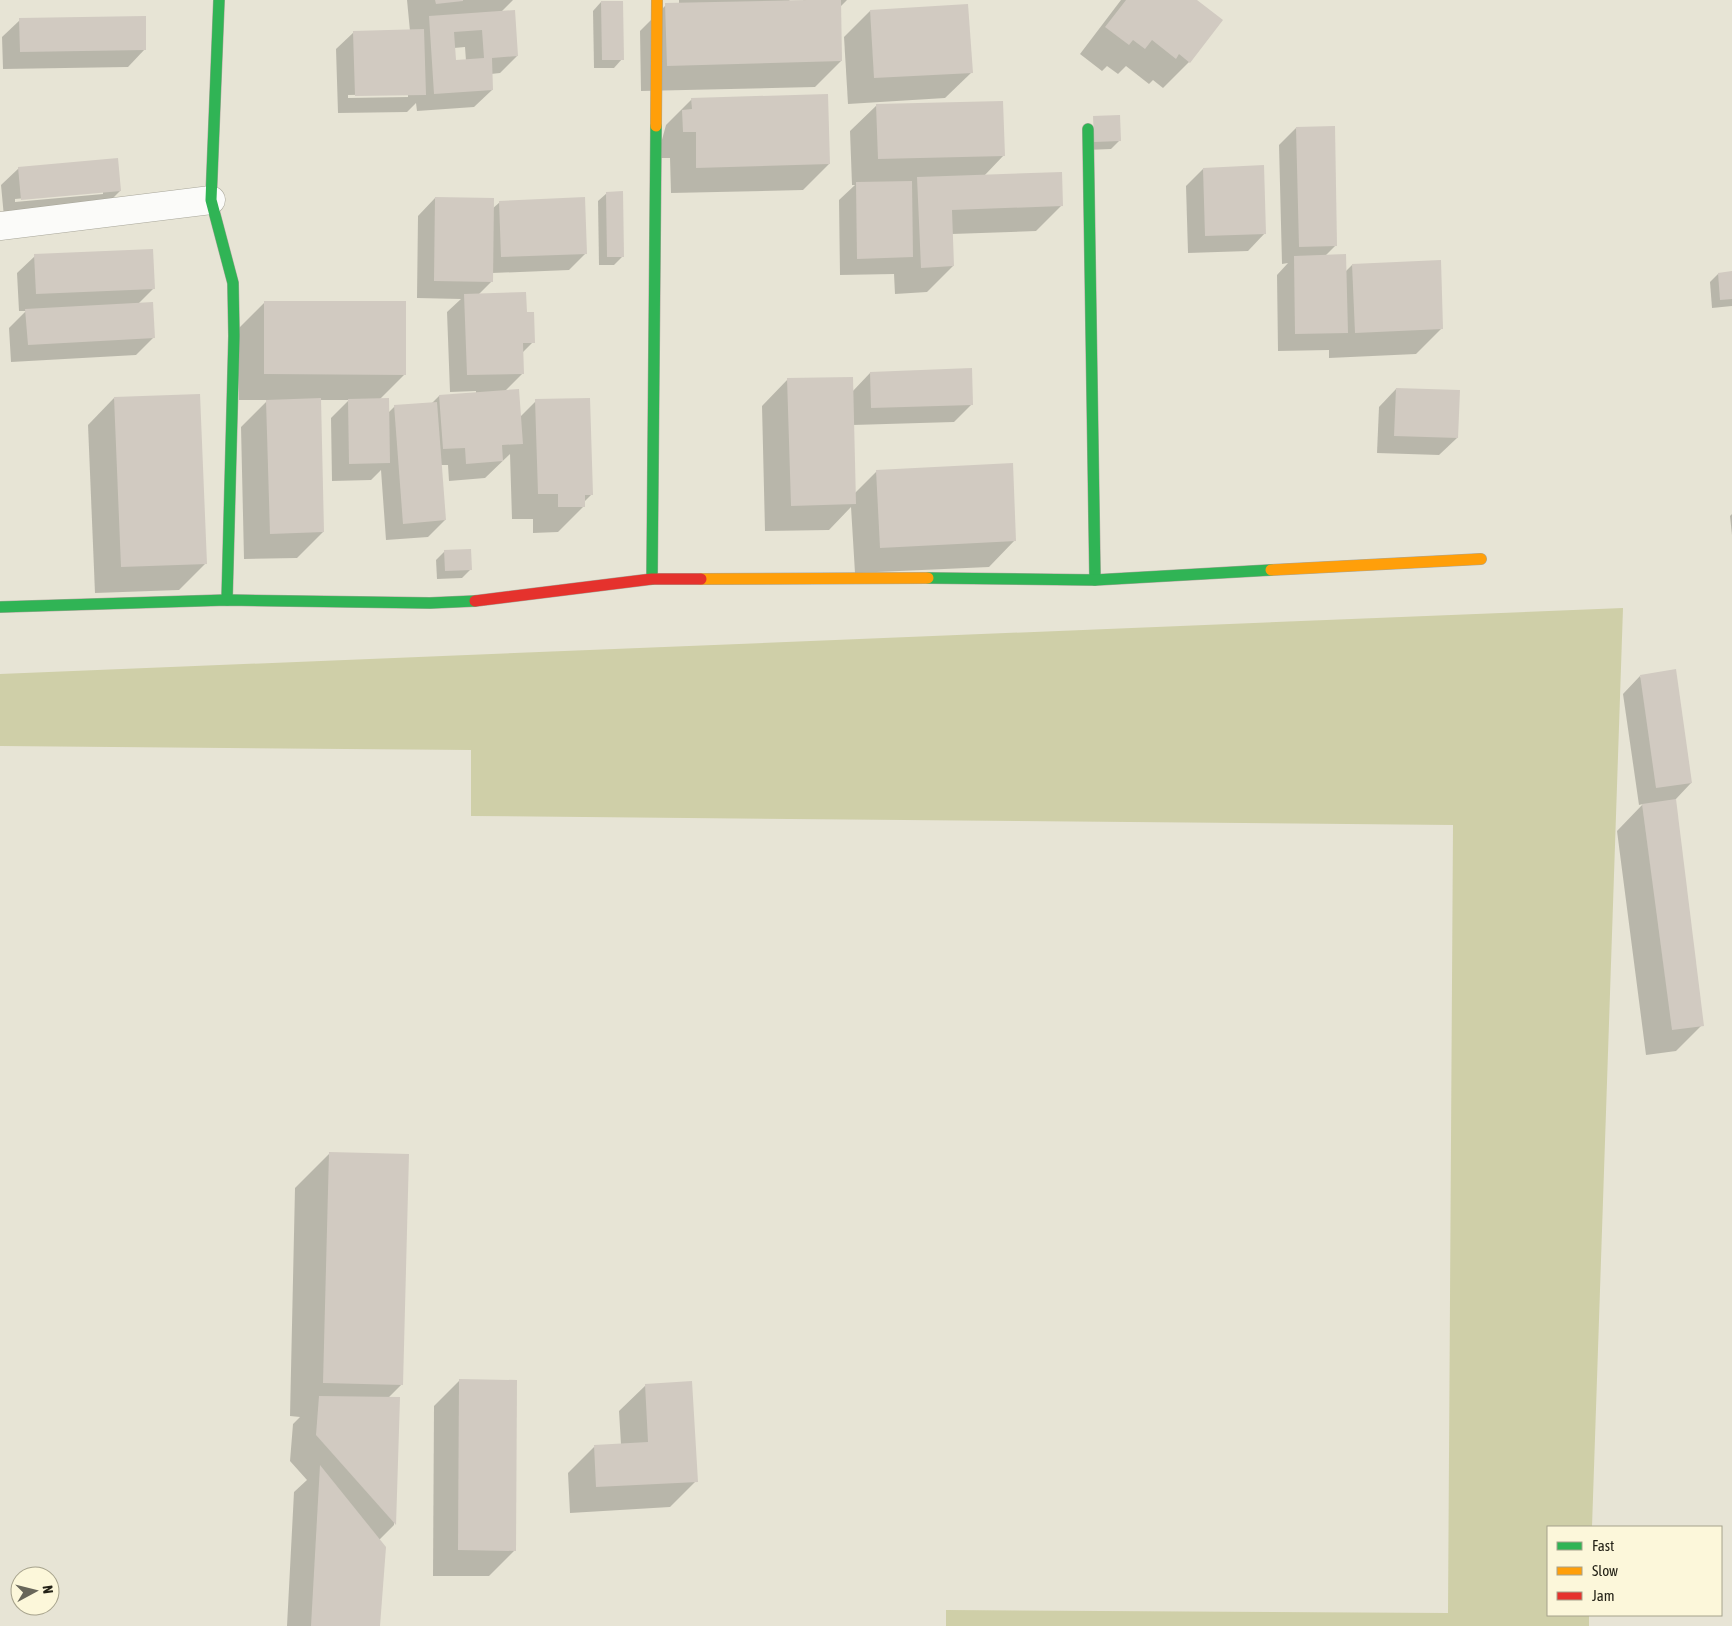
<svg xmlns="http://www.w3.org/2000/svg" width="1732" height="1626" viewBox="0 0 1732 1626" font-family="'Asap Condensed',sans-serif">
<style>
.green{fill:#cfcfa8}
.shadow{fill:#0003;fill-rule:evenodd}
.building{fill:#d1cac1;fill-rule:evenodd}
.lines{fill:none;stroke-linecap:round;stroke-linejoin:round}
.street-casing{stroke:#a8a69a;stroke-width:29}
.fast-casing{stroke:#a8a69a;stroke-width:12}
.slow-casing{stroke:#a8a69a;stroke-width:12}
.jam-casing{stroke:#a8a69a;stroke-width:12}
.street{stroke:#fbfbf9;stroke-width:28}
.fast{stroke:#30b455;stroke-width:11}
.slow{stroke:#ff9f0a;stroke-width:11}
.jam{stroke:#e5322d;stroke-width:11}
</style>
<rect width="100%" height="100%" fill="#e7e4d5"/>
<!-- green -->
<path class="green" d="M1623,608l-31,919h-44v88h41v11h-643v-16l502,3 5,-788 -982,-9v-66l-471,-4v-72z"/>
<!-- shadow -->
<g class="shadow">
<path d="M407,0h106l-13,13 17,43 -17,17 -9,1 1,16 -18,17 -57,4 -1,-8 -9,9 -69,1 -2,-64 18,-17 56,-1zM465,47l1,14 -11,1 -1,-14zM408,94v3l-60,1v-3z"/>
<path d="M679,0h111l-2,2 15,-1v-1h44l-7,7 1,54 -26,26 -174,4 -1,-60 26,-26 13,-1z"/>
<path d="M1121,0h74l-6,62 -26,26 -10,-8 -4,4 -23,-18 -8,8 -11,-8 -5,5 -22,-17z"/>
<path d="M601,2l21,57 -8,9h-20l-1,-57z"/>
<path d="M870,11l102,61 -27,26 -97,6 -4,-67z"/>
<path d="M20,20l125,29 -17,18 -125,2 -1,-32z"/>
<path d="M692,99l137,65 -26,26 -132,3 -1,-35h-13l9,-33z"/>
<path d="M877,105l127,50 -20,21 78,29 -26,26 -84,3 1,32 -26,26 -32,2 -1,-20 -54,1 -1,-75 16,-15h-3l-2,-54z"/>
<path d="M1085,126l34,15 -8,8 -25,1z"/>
<path d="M1296,128l40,117 -11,11 20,16 7,-7 90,63 -26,26 -87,4v-8l-51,1 -1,-76 11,-12 -6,1 -3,-119z"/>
<path d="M19,168l101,23 -17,17 -99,9 -3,-32zM103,191v3l-88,8v-3z"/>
<path d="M1203,169l62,64 -17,18 -60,2 -2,-67z"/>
<path d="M607,193l15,64 -8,8h-15l-1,-64z"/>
<path d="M435,198l57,11 8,-7 86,51 -17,17 -77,3v8l-13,13 47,20 7,28 -11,11 1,20 -18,18 15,26 16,-16 56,93 -8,8v4l-26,26 -25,1v-14h-21l-2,-65 -25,24 -36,3 -1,-16h-7l4,55 -17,17 -42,3 -5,-70 -10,10 -39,1 -1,-63 18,-18h-29l3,132 -26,26 -53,1 -3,-132 27,-27h-29v-72l26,-26 140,72 -26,26 9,13 7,-7 37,-3 7,-7 37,-3v-2l-26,1 -3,-80 14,-13 -44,-1 1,-82z"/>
<path d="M35,256l119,32 -16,16 16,33 -18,18 -125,7 -2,-34 17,-17h-7l-2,-38z"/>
<path d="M1732,272v34l-20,2 -2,-26 8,-8z"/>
<path d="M870,373l102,31 -18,18 -101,3 2,68 22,-22 138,69 -26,27 -134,6 -4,-66 -22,23 -64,1 -3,-125 26,-27 64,13z"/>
<path d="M1396,389l61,49 -18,17 -62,-2 2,-46z"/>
<path d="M114,398l91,166 -26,26 -84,3 -7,-168z"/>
<path d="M1732,514v21l-2,-19z"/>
<path d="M445,551l25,19 -8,8 -25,1 -1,-19z"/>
<path d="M1640,676l51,107 -16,17 27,225 -26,26 -30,4 -29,-224 26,-27 -4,1 -16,-111z"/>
<path d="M330,1153l72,231 -15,15h11l-4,126 -15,15v86h-92l7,-134 13,-12 -17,-19 3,-37 7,-7 -10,-1 5,-228z"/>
<path d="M460,1380l55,170 -26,26h-56l1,-170z"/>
<path d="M646,1385l50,96 -26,26 -100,6 -2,-40 26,-26 27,-2 -2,-34z"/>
</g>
<!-- building -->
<g class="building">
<path d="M435,0h28v1l-27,3z"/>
<path d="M807,0h34l1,61 -175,5 -2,-63z"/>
<path d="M1126,0h71l26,20 -33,43 -11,-9 -3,5 -24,-19 -7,9 -12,-9 -4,5 -24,-18z"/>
<path d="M601,1h22l1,59h-22z"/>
<path d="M968,4l5,69 -99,5 -4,-68z"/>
<path d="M515,10l3,46 -26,2 1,32 -59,4 -5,-78zM482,30l2,28 -28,2 -2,-28z"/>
<path d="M146,16v34l-126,2 -1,-34z"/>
<path d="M424,29l2,66 -71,1 -2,-65z"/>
<path d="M828,94l2,70 -134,4v-36h-13l-1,-22 10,-1 -1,-11z"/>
<path d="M1003,101l2,55 -127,3 -2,-55z"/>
<path d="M1120,115l1,26 -27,1 -1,-26z"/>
<path d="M1335,126l2,120 -38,1 -3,-120z"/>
<path d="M118,158l3,33 -100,9 -3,-33z"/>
<path d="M1264,165l2,69 -61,2 -2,-68z"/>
<path d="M1062,172l1,34 -111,4 2,56 -33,2 -4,-91z"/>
<path d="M912,181l1,76 -56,2 -1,-77z"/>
<path d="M623,191l1,66h-17l-1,-65z"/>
<path d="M435,197l59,1 -1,84 -59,-1z"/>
<path d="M585,197l2,57 -86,3 -2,-56z"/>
<path d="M153,249l2,40 -119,5 -2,-40z"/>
<path d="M1346,254l2,79 -53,1 -1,-78z"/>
<path d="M1441,260l2,69 -88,4 -3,-69z"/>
<path d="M1732,271v28l-12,1 -2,-27z"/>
<path d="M526,292l1,20h7l1,31h-12l1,31 -57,1 -3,-81z"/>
<path d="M264,301h142v74l-142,-1z"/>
<path d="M153,302l2,36 -127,7 -3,-36z"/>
<path d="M972,368l1,37 -102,3 -1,-36z"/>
<path d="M853,377l3,127 -65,2 -4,-128z"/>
<path d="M1396,388l64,2 -2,48 -64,-2z"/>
<path d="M519,389l4,55 -21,1 1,16 -37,3 -1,-16 -22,1 -4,-54z"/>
<path d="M200,394l7,170 -86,3 -7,-170z"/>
<path d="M321,398l3,134 -54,2 -4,-134z"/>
<path d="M389,398l1,65 -41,1 -1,-65z"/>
<path d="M590,398l3,97h-8v12h-27v-13h-20l-3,-95z"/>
<path d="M437,402l9,118 -43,4 -9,-119z"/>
<path d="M1013,463l3,78 -136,7 -4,-78z"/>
<path d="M471,549l1,21 -27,1 -1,-21z"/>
<path d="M1676,669l16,114 -36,5 -16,-113z"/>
<path d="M1676,799l28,227 -32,4 -30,-226z"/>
<path d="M329,1152l80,2 -6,231 -80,-2z"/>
<path d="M459,1379l58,1 -1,171 -58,-1z"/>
<path d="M692,1381l6,101 -102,5 -2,-42 54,-3 -3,-58z"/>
<path d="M319,1396l81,1 -4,128 -80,-90z"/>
<path d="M320,1465l66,82 -6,79h-69z"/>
</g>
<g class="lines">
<!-- street casing -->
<g class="street-casing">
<path id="street" d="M0,226l211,-26"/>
</g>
<!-- fast casing -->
<g class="fast-casing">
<g id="fast">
<path d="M219,0l-8,200 22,83 1,53 -7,264"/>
<path d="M1088,129l7,451"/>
<path d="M928,578l167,2 176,-10"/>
<path d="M652,579l4,-453"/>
<path d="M0,607l227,-7 203,3 45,-2"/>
</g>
</g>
<!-- slow casing -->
<g class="slow-casing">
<g id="slow">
<path d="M656,126l1,-126"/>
<path d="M1271,570l210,-11"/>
<path d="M701,579l227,-1"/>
</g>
</g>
<!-- jam casing -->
<g class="jam-casing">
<path id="jam" d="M475,601l177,-22h49"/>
</g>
<!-- street -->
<use href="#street" class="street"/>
<!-- fast -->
<use href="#fast" class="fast"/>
<!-- slow -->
<use href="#slow" class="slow"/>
<!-- jam -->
<use href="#jam" class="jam"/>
</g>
<!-- legend -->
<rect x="1547" y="1526" width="175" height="90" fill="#fcf7da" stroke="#a6a28c"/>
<rect x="1557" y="1542" width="25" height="8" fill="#30b455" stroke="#a6a28c"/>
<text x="1592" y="1551" font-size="15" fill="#242217">Fast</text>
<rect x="1557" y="1567" width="25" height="8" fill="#ff9f0a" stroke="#a6a28c"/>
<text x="1592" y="1576" font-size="15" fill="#242217">Slow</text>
<rect x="1557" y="1592" width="25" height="8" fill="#e5322d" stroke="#a6a28c"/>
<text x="1592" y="1601" font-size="15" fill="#242217">Jam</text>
<!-- north arrow -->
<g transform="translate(35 1591) rotate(83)"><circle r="24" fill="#fcf7da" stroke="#a6a28c"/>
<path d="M0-4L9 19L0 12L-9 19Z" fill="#68665a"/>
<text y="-8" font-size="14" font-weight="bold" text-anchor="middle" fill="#242217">N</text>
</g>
</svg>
